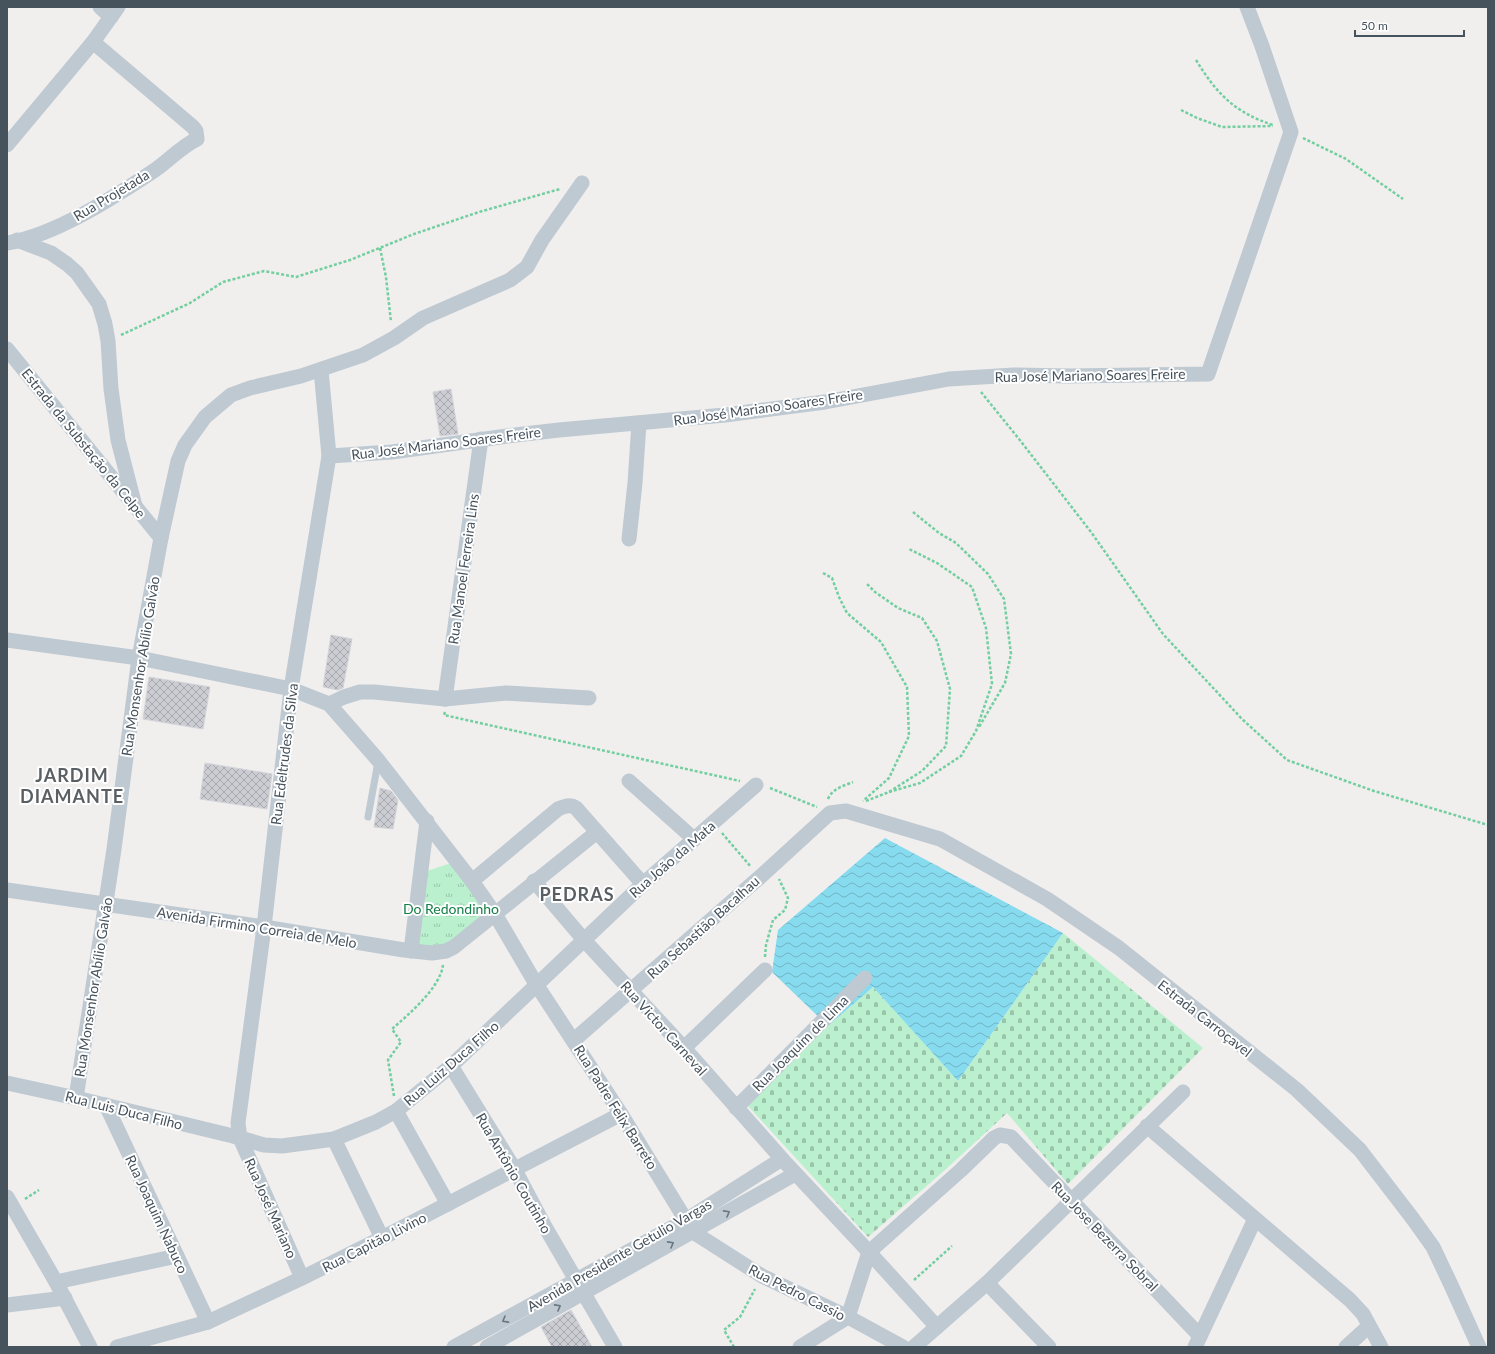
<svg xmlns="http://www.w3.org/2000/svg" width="1495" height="1354" viewBox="0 0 1495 1354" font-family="Lato,sans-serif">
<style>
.cemetery{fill:url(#cemetery-stones)}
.park{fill:url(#park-tufts)}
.water{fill:url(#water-waves)}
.building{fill:url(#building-cross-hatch);stroke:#d2d4da}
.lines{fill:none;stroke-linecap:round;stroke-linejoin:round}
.path{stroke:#72cf9f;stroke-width:2.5;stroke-dasharray:3 2;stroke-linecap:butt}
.lane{stroke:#bec9d1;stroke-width:7}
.street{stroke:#bec9d1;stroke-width:15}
.oneway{stroke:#6a767f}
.labels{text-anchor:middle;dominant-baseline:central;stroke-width:4;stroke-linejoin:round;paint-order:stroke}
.street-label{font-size:14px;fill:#46525c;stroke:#fff}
.park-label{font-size:14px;fill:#147f48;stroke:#fff}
.district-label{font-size:18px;font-weight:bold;letter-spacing:1px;fill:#5a5f63;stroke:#fff}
</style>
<defs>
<pattern id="cemetery-stones" width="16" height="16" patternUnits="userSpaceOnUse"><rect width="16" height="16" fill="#bbf0ce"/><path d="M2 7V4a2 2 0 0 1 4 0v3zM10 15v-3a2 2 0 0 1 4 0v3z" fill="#9ac5aa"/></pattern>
<pattern id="park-tufts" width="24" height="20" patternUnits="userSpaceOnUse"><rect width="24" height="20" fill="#bbf0ce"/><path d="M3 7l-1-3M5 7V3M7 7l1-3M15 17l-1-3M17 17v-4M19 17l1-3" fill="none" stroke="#9ac5aa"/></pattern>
<pattern id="water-waves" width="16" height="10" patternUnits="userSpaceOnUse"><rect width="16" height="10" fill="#87dbee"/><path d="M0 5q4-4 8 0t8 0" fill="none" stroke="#70b4c4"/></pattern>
<pattern id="building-cross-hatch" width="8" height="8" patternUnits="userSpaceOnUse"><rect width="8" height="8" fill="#cbcdd3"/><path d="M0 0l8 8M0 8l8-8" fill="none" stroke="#a7a9ae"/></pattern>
</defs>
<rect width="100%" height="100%" fill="#f1eeee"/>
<!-- cemetery -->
<path class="cemetery" d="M1063,933l140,115 -135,136 -61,-71 -62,57 -77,67 -121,-132 81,-79 45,-39 85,94z"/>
<!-- park -->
<path class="park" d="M454,862l36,51c-16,13 -52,44 -74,33l11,-75z"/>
<!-- water -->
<path class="water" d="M885,838l178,95 -105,148 -85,-94 -45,39 -56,-54 6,-42z"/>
<!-- building -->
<g class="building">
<path d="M451,389l7,45 -18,2 -7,-44z"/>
<path d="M331,635l21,4 -9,49 -5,2 -15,-3z"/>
<path d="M149,677l61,10 -7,42 -60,-10z"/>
<path d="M205,763l67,11 -5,35 -67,-10z"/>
<path d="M380,788l11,3 7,9 -5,29 -19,-2z"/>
<path d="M571,1310l21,37h-40l-11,-20z"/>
</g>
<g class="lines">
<!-- path -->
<g class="path">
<path d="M1196,60c21,34 38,52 77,65"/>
<path d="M1181,110l16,8 25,9 51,-1"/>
<path d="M1303,138l43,21 57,40"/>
<path d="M380,248l6,29 5,45"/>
<path d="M121,335l69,-32 33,-21 41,-11 32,6 54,-17 64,-26 65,-22 81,-23"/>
<path d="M981,392l38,47 72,93 72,102 79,85 45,41 87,31 114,34"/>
<path d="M913,512l26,21 17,10 32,31 16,25 7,55 -6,29 -26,44"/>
<path d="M823,573l9,5 7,19 8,16 34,29 26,45 2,49 -20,42 -26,23"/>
<path d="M445,712l-1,3 296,66"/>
<path d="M770,788l47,19"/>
<path d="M889,792l31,-9 41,-27 15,-25 16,-47 -6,-56 -14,-41 -35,-24 -28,-14"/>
<path d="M828,799c4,-10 15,-13 25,-17"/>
<path d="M866,801l23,-9 33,-21 24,-25 4,-57 -13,-48 -15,-23 -24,-10 -23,-16 -8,-8"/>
<path d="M722,833l29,34"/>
<path d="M765,957l1,-12 7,-25 12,-10 3,-12 -9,-19"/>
<path d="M394,1096l-6,-36 13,-18 -9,-13c17,-15 48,-41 51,-64"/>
<path d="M25,1199l14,-9"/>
<path d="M914,1280l38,-34"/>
<path d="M734,1347l-10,-17 16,-13 15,-28"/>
</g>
<!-- lane -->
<path class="lane" d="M368,817l10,-55"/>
<!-- street -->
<g class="street">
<path d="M100,7l11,10"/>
<path d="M7,145l86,-103 25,-35"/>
<path d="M17,240l34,13 16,11 10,9 22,31 6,20 3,17 3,48 7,51 17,66"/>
<path d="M7,243c47,-7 109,-47 148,-73 14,-10 26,-23 42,-31l-1,-8 -3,-4 -100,-85"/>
<path d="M7,349l154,189"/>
<path d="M329,456l63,-4 115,-16 52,-6 166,-15 100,-13 124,-23 65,-4 55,1 139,-2 83,-242 -29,-86 -15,-39"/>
<path d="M629,539l6,-56 4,-60"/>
<path d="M7,640l132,18 152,31 38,15 49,56 94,121 23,33 41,70 85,130 72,118 69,44 86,41 55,30"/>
<path d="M445,699l36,-260"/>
<path d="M329,704l15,-7 16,-5h14l71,7 61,-6 83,5"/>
<path d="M629,781l65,58"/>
<path d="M472,881l86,-72c7,-3 12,-5 18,-1l67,76"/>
<path d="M534,881l50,59 100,108 98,111 87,93 68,75"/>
<path d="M7,890l257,37 140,23 28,3 14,-2 8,-4 143,-115"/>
<path d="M411,951l16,-130"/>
<path d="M574,1040l186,-163 70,-64 16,-2 94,28 107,60 72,49 178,142 63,60 53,69 20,28 18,38 28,62"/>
<path d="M684,1048l81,-78"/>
<path d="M451,1066l64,104 29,55 71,122"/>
<path d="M7,1083l69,15 157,38 31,9 18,1 52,-7 42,-17 20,-11 55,-45 192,-182 113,-99"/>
<path d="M76,1098l38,-249 25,-191 22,-120 17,-77 7,-16 20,-28 26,-22 19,-7 51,-12 62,-21 31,-17 29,-20 87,-38 17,-13 15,-27 40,-57"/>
<path d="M106,1105l102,217"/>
<path d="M736,1108l129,-130"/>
<path d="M396,1111l52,93"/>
<path d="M1147,1126l203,174 13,14 18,33"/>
<path d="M334,1139l48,99"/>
<path d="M7,1197l49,85 34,65"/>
<path d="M302,1278l-62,-140 -2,-15 26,-196 27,-238 38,-233 -8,-86"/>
<path d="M56,1282l121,-26"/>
<path d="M987,1283l62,64"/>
<path d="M7,1305l58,-7"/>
<path d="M117,1347l91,-25 94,-44 80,-40 239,-124"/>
<path d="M454,1347l232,-127 96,-61"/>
<path d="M487,1347l308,-173"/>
<path d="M800,1347l48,-30 21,-65 92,-82 33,-32 6,-3 11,2 189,199"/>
<path d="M914,1347l73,-64 196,-191"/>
<path d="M1195,1347l60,-128"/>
<path d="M1346,1347l23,-21"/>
</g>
</g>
<!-- one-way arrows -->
<defs><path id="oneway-chevron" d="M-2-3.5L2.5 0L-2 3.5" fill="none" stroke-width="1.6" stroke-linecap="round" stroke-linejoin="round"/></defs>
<g class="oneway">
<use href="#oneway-chevron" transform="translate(727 1213) rotate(-29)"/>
<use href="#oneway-chevron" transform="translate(671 1244) rotate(-29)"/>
<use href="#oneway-chevron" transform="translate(558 1307) rotate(-29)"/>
<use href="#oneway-chevron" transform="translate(505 1320) rotate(151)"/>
</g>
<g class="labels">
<!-- street labels -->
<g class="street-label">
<text transform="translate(111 195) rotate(-31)">Rua Projetada</text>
<text transform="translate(1090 375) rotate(-1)">Rua José Mariano Soares Freire</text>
<text transform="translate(768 407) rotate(-8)">Rua José Mariano Soares Freire</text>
<text transform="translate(84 443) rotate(51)">Estrada da Substação da Celpe</text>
<text transform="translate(446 443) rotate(-7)">Rua José Mariano Soares Freire</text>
<text transform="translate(463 569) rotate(-82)">Rua Manoel Ferreira Lins</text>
<text transform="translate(140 666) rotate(-81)">Rua Monsenhor Abílio Galvão</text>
<text transform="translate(284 754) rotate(-83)">Rua Edeltrudes da Silva</text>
<text transform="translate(672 859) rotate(-41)">Rua João da Mata</text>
<text transform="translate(257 927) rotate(9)">Avenida Firmino Correia de Melo</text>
<text transform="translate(703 927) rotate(-42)">Rua Sebastião Bacalhau</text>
<text transform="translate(93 987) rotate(-81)">Rua Monsenhor Abílio Galvão</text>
<text transform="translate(1205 1018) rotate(38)">Estrada Carroçavel</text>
<text transform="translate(664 1028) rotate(48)">Rua Victor Carneval</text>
<text transform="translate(800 1043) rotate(-45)">Rua Joaquim de Lima</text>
<text transform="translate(451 1063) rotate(-41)">Rua Luiz Duca Filho</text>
<text transform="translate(616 1107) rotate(58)">Rua Padre Felix Barreto</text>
<text transform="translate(124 1110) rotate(14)">Rua Luis Duca Filho</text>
<text transform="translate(514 1173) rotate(60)">Rua Antônio Coutinho</text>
<text transform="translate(271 1208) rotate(66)">Rua José Mariano</text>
<text transform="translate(157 1214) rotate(65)">Rua Joaquim Nabuco</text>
<text transform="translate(1105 1236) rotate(46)">Rua Jose Bezerra Sobral</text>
<text transform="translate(374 1242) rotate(-27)">Rua Capitão Livino</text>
<text transform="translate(619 1255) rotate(-30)">Avenida Presidente Getulio Vargas</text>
<text transform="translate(797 1292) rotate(27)">Rua Pedro Cassio</text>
</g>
<!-- park labels -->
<g class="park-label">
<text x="451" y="908">Do Redondinho</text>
</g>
<!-- district labels -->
<g class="district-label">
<text x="72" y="775">JARDIM<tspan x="72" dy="21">DIAMANTE</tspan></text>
<text x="577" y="894">PEDRAS</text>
</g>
</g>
<!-- border -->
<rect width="1495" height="1354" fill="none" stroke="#46525c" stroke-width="16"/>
<!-- scale -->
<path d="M1355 30v6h109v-6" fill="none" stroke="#46525c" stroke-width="2"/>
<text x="1361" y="30" font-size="12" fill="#46525c" stroke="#ffffff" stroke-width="3" paint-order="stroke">50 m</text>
</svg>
